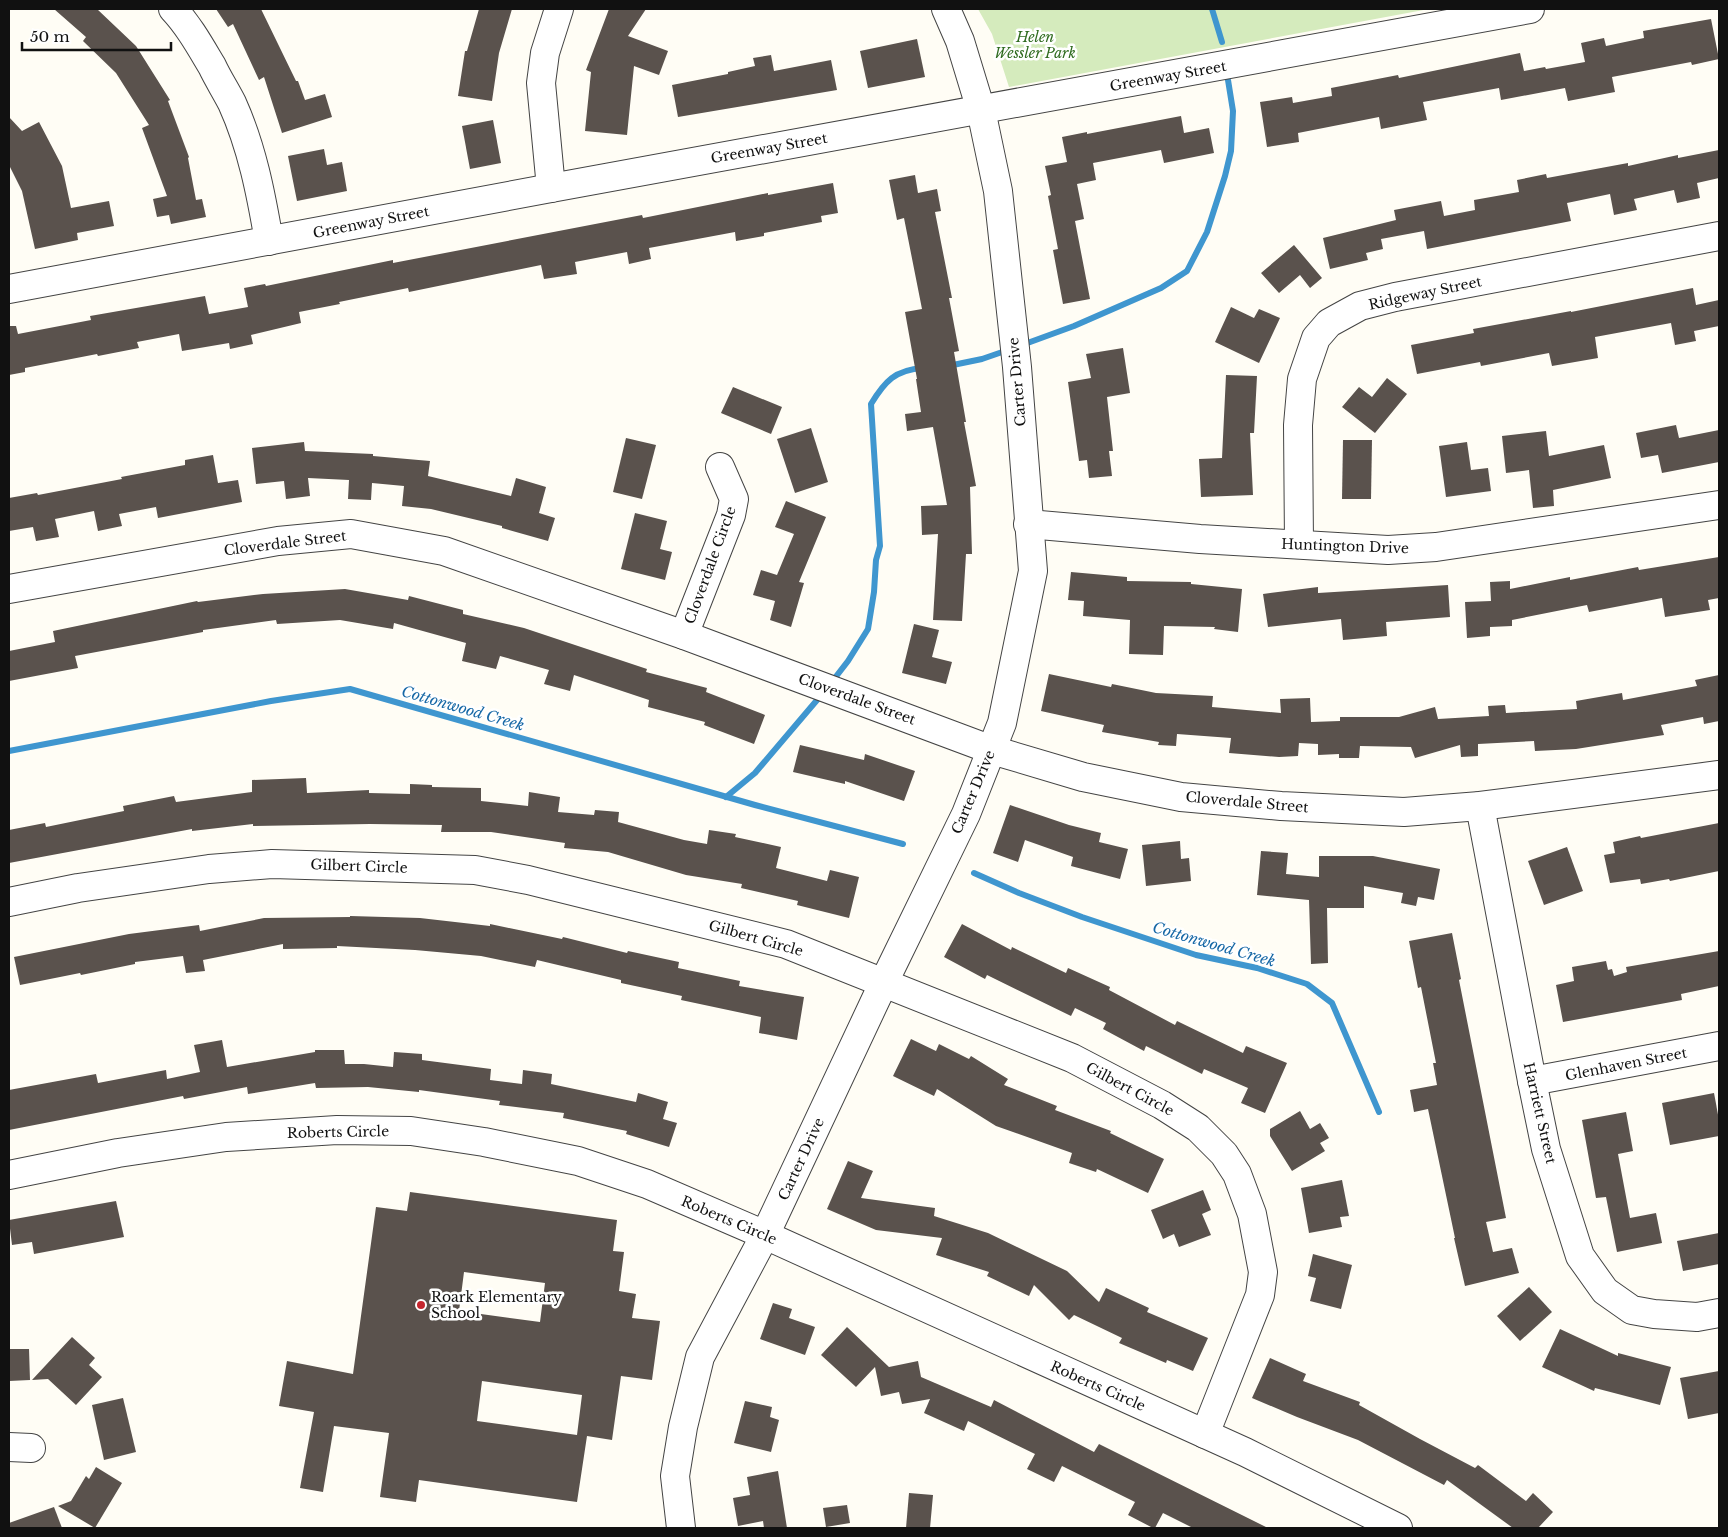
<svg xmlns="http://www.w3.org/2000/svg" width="1728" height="1537" viewBox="0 0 1728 1537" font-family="'Libre Baskerville',serif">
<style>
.green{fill:#d5ebbd}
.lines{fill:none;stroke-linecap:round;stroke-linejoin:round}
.stream{stroke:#3f96cf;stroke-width:6}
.building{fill:#5a524d;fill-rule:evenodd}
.minor-casing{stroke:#444;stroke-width:30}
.minor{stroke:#fff;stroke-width:28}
.poi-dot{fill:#c4262e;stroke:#fff;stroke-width:2}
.labels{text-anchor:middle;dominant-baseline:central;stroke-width:5;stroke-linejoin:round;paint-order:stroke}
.park-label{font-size:14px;font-style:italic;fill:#2f6b1f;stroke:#fff}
.street-label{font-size:14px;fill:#111;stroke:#fff}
.poi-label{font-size:14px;fill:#111;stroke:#fff;text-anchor:start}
.water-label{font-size:15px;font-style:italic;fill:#1768a6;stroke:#fff}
</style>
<rect width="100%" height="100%" fill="#fffdf5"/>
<!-- green -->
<path class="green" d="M978,9h451l-420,78 -17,-53z"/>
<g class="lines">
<!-- stream -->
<g class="stream">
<path d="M1212,9l10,33"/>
<path d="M1022,345l52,-19 87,-38 26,-17 20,-39 18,-56 6,-25 2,-40 -5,-31"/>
<path d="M948,366l34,-7 26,-9"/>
<path d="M831,683l17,-22 20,-32 6,-37 2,-32 4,-14 -9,-142c14,-23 24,-34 52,-36"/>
<path d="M9,751l262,-50 79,-12 405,116 148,39"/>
<path d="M726,797l29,-24 68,-80"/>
<path d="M974,873l45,20 63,24 114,38 61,13 50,16 25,19 47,109"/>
</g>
</g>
<!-- building -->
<g class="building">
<path d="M54,9h43l39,37 34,54 -2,1 21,56 -1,1 8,42 6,-1 4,18 -35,7 -2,-9 -12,2 -4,-18 14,-3 -25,-68 7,-3 -33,-52 -33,-32 3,-4z"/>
<path d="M216,9h45l35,72h2l7,19 20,-6 7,23 -50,16 -18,-56 -5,3 -26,-56 -5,3z"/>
<path d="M479,9h33l-13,44 -7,48 -34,-5 7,-45h2z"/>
<path d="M609,9h37l-18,27 40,15 -9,24 -25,-9 -7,69 -42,-4 6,-59 -5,-2z"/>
<path d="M1711,19l8,40 -27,6 -1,-3 -79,15 3,15 -47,9 -3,-13 -64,12 -2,-12 -76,14 4,18 -46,9 -2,-12 -81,16 1,9 -32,5 -7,-45 32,-5 1,6 39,-7 -1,-8 67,-13 1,3 121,-25 4,18 21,-4 1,2 39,-7 -4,-19 23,-5 2,8 38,-8 -1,-7z"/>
<path d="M917,39l8,38 -57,11 -8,-37z"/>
<path d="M771,55l3,16 57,-11 6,30 -159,27 -6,-32 56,-11v-2l27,-6 -2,-8z"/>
<path d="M1181,116l3,17 25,-5 5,25 -50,10 -3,-13 -68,13 3,17 -19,4 7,35 -9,2 15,78 -27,5 -10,-54 5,-1 -10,-53 3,-1 -6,-29 22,-4 -5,-25 25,-5v2z"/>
<path d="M9,117l13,14 17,-9 23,44 9,42 38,-7 5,25 -37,7 1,7 -43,9 -13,-58 -13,-26z"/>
<path d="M493,120l8,43 -31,6 -8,-43z"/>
<path d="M324,149l3,16 15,-3 5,29 -50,10 -9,-45z"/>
<path d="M1719,150v28l-22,5 3,15 -23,5 -3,-13 -40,9 3,11 -23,5 -4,-21 -43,9 4,18 -144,28 -3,-18 -43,8 2,10 -17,4 2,7 -38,9 -7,-31 73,-18 -2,-10 47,-9 3,15 31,-6 -1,-10 45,-8 -2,-12 29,-6 1,4 81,-15v3l50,-11v3z"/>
<path d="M915,175l3,18 19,-4 4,22 -6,1 17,86h-3l10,53 -5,1 12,70h-2l12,64 -6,1 2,67h-6l-4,67 -29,-1 5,-86 -16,1 -1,-29 26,-1 -14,-78 -26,4 -2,-17 16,-2 -5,-33h1l-12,-67 17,-3 -18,-91 -7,2 -8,-40z"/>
<path d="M833,183l5,30 -17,3 1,6 -58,11v3l-28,5 -1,-9 -86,16 2,11 -22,5 -2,-12 -52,10 2,12 -33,5 -3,-14 -132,27 -1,-4 -69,14 1,2 -41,8 2,11 -50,12 2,9 -23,5 -1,-6 -47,8 -3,-17 -42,8 2,6 -41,8 -1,-2 -72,14v4l-16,3v-49h7l2,8 73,-14 -1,-4 115,-20 4,18 39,-7 -4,-19 21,-4 1,2 127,-26v3l249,-48 1,3 125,-25v2z"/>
<path d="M1294,245l28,33 -12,10 -10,-13 -21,18 -18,-20z"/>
<path d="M1693,288l3,17 23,-5v26l-25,5 2,10 -21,4 -4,-22 -76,14 3,21 -46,8 -3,-13 -68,13 -1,-4 -63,12 -6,-29 63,-12 -1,-4 98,-18v1z"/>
<path d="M1231,307l23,11 5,-9 21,9 -21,45 -44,-21z"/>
<path d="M1123,348l7,45 -23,4 6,54h-4l3,25 -23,2 -2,-18 -8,1 -11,-79 23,-4 -5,-24z"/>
<path d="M1226,375l31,1 -3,57h-4l3,62 -52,2 -2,-38 23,-1z"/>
<path d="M1387,378l20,16 -32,39 -33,-26 17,-20 13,10z"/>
<path d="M733,387l49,20 -11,27 -50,-21z"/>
<path d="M1676,425l3,13 40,-8v32l-57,11 -4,-18 -17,3 -5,-25z"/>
<path d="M811,428l17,54 -33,11 -18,-54z"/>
<path d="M1546,431l3,25 55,-11 7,33 -58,12 1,16 -21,2 -4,-38 -23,3 -4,-37z"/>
<path d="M626,438l30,7 -14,54 -29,-7z"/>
<path d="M1343,440h29l-1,59h-29z"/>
<path d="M304,442l1,9 68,3v2l57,5 -2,15 83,20 5,-18 30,9 -7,26 16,5 -7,23 -46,-13v-2l-71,-17 -29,-3 2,-20 -32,-3 -1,17 -23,-1 1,-19 -41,-2 2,18 -24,3 -2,-18 -28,3 -4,-36z"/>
<path d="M1467,442l4,28 17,-2 3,23 -45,6 -7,-51z"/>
<path d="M213,455l5,28 20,-3 4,22 -84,16 -2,-11 -37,7 3,12 -24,5 -4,-20 -39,8 4,18 -23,4 -3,-14 -24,4v-33l28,-5 1,2 84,-16 -1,-2 64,-12v-5z"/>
<path d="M786,501l40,16 -27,65 5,1 -13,44 -21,-7 5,-19 -22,-6 8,-25 16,5 17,-41 -19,-7z"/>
<path d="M635,513l32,8 -7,28 12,3 -7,28 -44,-11z"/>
<path d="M1719,557v41l-11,2 2,10 -45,7 -3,-19 -73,14 -2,-7 -75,15v6l-22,1v9l-23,2 -2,-36 26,-1 -1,-19 20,-1v8l60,-12v3l68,-13 1,3z"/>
<path d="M1071,572l56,5v4l64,1v2l51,5 -4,43 -24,-3 1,-2 -51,-1 -1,29 -34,-1 1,-34 -47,-4 1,-15 -16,-1z"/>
<path d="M1448,585l2,32 -64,5 1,14 -44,4 -2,-21 -73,8 -5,-33 55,-7v6z"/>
<path d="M345,589l63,11 1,-4 54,14v4l61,14 123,41 -1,3 61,16 -1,4 59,23 -11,29 -50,-19 1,-3 -57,-15 1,-7 -75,-25 -4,16 -26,-7 5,-14 -49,-14 -4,13 -34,-8 4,-18 -72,-20 -1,6 -53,-9 -63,4 -1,-4 -73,10v2l-128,24 3,12 -69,13v-30l46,-9 -2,-11 144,-30 1,1 65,-8z"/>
<path d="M914,624l25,6 -7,27 20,5 -6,22 -44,-11z"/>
<path d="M1049,674l62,13 1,-3 44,9 57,3 -1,11 69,6 -1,-14 30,-1 1,24 29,-1v-4h59l36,-10 3,12 51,-3 -1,-10 17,-1 1,8 71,-4 -1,-8 46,-8 1,7 74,-14 -2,-6 24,-5v46l-15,3 -1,-7 -42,8 3,10 -88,14 -41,2 -1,-10 -56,3v12l-17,1 -1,-12 -45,13 -4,-11 -51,-1 -1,12h-20v-4l-21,1v-11l-19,-1 -1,13 -19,1 -50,-4 2,-15 -54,-4 -1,12 -18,-1 1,-3 -57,-10 2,-7 -63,-14z"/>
<path d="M800,745l64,15 1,-6 50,17 -11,30 -59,-20v3l-52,-12z"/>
<path d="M306,778l1,15 62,-3v3l41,1v-10l22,1v2l49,1v13l47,5 1,-14 31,5 -2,15 36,3 1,-5 24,2 -1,10 66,18 23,4 2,-14 27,4 -1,3 46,10 -5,21 51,13 3,-11 29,7 -10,41 -52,-13 1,-4 -57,-13 1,-4 -56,-9 -78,-23 -44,-4 1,-5 -74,-11h-50l1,-7 -72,-1 -117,2v-2l-61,7v-2l-183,34v-33l36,-7 1,4 78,-16 -1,-5 51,-10 2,6 76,-10v-12z"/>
<path d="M1010,805l59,20 32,8 -2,9 29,7 -8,30 -49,-13 2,-9 -48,-17 -7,22 -25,-9z"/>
<path d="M1719,823v48l-49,10 -1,-2 -28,5 -1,-5 -30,4 -6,-28 11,-2 -2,-11 27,-6 1,2z"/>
<path d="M1180,841l1,18 8,-1 2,23 -45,5 -4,-41z"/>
<path d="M1567,847l16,44 -39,14 -16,-44z"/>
<path d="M1261,851l27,2 -2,21 33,3v-21h54l67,13 -6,31 -16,-3 -2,9 -15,-3 2,-10 -39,-7v22h-37l1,55 -17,1 -2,-64 -52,-5z"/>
<path d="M350,916l70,2 70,8v-2l72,15 1,-2 64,16 1,-2 51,11 -1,6 62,13 -1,5 65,11 -7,43 -38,-7 2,-16 -80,-17 1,-4 -61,-13v-3l-84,-20 -2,7 -54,-11 -66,-6 -78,-4v2l-54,1v-5l-80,16 2,11 -19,2 -3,-17 -48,6v2l-54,11 -1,-2 -60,12 -6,-28 115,-23 70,-9 1,6 64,-13 86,-1z"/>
<path d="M962,924l49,26 1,-3 54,26 2,-5 42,19 -1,3 66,35 2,-4 66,32 3,-7 41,17 -22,50 -24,-10 7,-15 -44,-19 -2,5 -56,-28 -2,5 -41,-22 3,-6 -31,-15 -4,8 -84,-41 -2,4 -41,-22z"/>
<path d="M1452,933l9,46 -2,1 47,238 -20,4 7,30 19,-4 7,25 -54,13 -11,-48h1l-27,-129 -14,3 -4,-22 27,-5 -4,-22h3l-15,-76 -3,1 -9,-47z"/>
<path d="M1719,951v35l-38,8 1,6 -119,22 -7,-37 18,-4 -2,-14 34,-6 2,9 4,-1 2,7 13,-4 -1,-5z"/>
<path d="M911,1039l25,12 3,-7 30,15 2,-3 37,23 -4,6 53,21 -2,4 56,21 -1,2 54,26 -16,34 -51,-24 -1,3 -27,-9 3,-10 -76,-27 -59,-37 -3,7 -41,-20z"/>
<path d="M222,1040l5,27 88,-15v-2h29l1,14h19l29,3 1,-15 28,2v6l69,9 -1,11 32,4 1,-14 29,4 -1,10 85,18 2,-9 30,9 -5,17 14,4 -8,24 -43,-13 1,-3 -64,-13 1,-5 -65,-8 1,-4 -81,-11v2l-51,-5 -52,1 -1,-5 -67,11 -1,-7 -63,12 -1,-3 -174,34v-40l87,-16 2,9 68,-13 1,9 33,-7 -6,-27z"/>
<path d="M1714,1093l5,27v16l-49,9 -8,-42z"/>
<path d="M1300,1111l10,18 10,-6 9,15 -9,5 5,8 -33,20 -22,-35v-7z"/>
<path d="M1626,1112l7,39 -15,3 12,64 26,-5 6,30 -45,9 -11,-55 -10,1 -14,-78z"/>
<path d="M848,1161l25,10 -12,27 74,10 -1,8 54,17 79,38 32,31 7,-14 43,20 -2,4 61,26 -15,33 -26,-11 -1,3 -47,-20 3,-5 -48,-23 -5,5 -35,-35 -5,11 -42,-20 2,-4 -53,-17 6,-17 -66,-8 -49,-21z"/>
<path d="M1342,1180l7,36 -9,1 2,10 -33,6 -8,-45z"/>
<path d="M1203,1190l8,20 -9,4 9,21 -32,12 -5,-13 -11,5 -12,-29z"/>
<path d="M410,1192l207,28 -4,31 11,1 -5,39 17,3 -4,24 28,3 -8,59 -31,-4 -9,64 -25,-4 -10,66 -158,-22 -3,22 -36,-5 9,-64 -55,-7 -11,66 -23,-4 14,-76 -35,-6 8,-45 66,13 23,-167 31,4zM464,1272l81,11 -5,39 -81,-11zM482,1381l100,14 -5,40 -100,-14z"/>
<path d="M116,1201l8,36 -90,17 -2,-12 -20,3 -3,-25z"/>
<path d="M1719,1233v31l-36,7 -6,-30z"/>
<path d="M1313,1254l39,11 -11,44 -31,-8 6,-23 -8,-2z"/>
<path d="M1529,1287l23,25 -32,29 -23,-25z"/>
<path d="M773,1303l19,6 -3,9 26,9 -10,28 -45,-16z"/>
<path d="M847,1327l42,40 29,-6 3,16 70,30 3,-7 100,52 5,-8 169,84h-75l-30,-15 -8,15h-2l-25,-13 7,-13 -73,-36 -8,16 -27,-13 8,-15 -67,-33 -4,10 -40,-18 6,-14 -28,5 -3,-12 -18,4 -6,-29 -19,20 -35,-32z"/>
<path d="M1560,1329l58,27v-3l53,14 -11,38 -65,-17 -1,3 -52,-24z"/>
<path d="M72,1337l23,21 -6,7 13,12 -26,28 -28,-26 -16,1z"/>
<path d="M9,1349h20l1,31 -21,1z"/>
<path d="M1270,1358l36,16 -3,7 57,21 -1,3 61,34 55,29 3,-3 48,36 7,-8 20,19 -15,16h-25l-66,-48 -3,5 -86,-45 -61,-23 -45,-19z"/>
<path d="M1719,1371v42l-31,6 -8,-41z"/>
<path d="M123,1398l13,54 -32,8 -12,-55z"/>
<path d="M745,1401l27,6 -2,10 9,3 -8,32 -37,-9z"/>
<path d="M96,1467l26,16 -27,45 -37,-22 13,-5 15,-25 3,3z"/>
<path d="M778,1471l9,57h-23l-1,-7 -25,5 -5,-28 17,-3 -3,-18z"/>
<path d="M909,1493l24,2 -3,33h-24z"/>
<path d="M847,1505l3,18 -24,4 -3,-19z"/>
<path d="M54,1507l8,21h-53v-5z"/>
</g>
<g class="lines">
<!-- minor casing -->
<g class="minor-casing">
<g id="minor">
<path d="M173,9c16,17 27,37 39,57 6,13 14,25 20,37 20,44 29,91 37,138"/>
<path d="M551,188l-10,-105 4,-30 14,-44"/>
<path d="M9,289l542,-101 979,-179"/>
<path d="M1028,524l172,15 188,11 48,-3 283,-42"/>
<path d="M1299,544l-1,-119 4,-46 14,-41 13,-15 31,-17 35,-9 324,-61"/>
<path d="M9,589l269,-48 73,-7 93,17 240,84 308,115 91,27 98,20 100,9 123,6 76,-6 239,-31"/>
<path d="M684,635l47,-120 3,-16 -14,-32"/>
<path d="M1480,806l52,275 14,68 34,107 25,35 27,19 22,4 43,3 22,-4"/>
<path d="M9,902l69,-14 131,-19 63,-5 203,6 53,10 258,64 286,114 90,47 36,23 26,26 13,20 15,40 11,58 -3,23 -55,139"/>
<path d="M1532,1081l187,-35"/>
<path d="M9,1175l109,-22 108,-16 111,-7 74,1 73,11 94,19 69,23 118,51 480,217 153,76"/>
<path d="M9,1447l22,1"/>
<path d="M681,1528l-6,-52 8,-49 17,-70 65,-122 119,-253 82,-168 36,-91 31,-152 -16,-204 -19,-176 -17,-81 -21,-69 -14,-32"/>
</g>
</g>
<!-- minor -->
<use href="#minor" class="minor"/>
</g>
<!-- markers -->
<circle class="poi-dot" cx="421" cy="1305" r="5"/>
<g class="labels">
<!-- park labels -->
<g class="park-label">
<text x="1035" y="37">Helen<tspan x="1035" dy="16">Wessler Park</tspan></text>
</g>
<!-- street labels -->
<g class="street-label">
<text transform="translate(1168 76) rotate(-10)">Greenway Street</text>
<text transform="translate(769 148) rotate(-10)">Greenway Street</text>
<text transform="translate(371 222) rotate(-11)">Greenway Street</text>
<text transform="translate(1425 293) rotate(-12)">Ridgeway Street</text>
<text transform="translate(1017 382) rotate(-95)">Carter Drive</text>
<text transform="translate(285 543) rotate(-7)">Cloverdale Street</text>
<text transform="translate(1345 546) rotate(2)">Huntington Drive</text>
<text transform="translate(710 565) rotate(-70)">Cloverdale Circle</text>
<text transform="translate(857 699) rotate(20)">Cloverdale Street</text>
<text transform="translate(973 792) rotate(-67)">Carter Drive</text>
<text transform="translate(1247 802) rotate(5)">Cloverdale Street</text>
<text transform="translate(359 866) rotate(2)">Gilbert Circle</text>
<text transform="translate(756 938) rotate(16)">Gilbert Circle</text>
<text transform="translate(1626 1064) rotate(-11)">Glenhaven Street</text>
<text transform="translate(1130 1089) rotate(28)">Gilbert Circle</text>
<text transform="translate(1540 1113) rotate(77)">Harriett Street</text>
<text transform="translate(338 1132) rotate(-1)">Roberts Circle</text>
<text transform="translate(801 1159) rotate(-65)">Carter Drive</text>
<text transform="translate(729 1220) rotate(23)">Roberts Circle</text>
<text transform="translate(1098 1386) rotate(24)">Roberts Circle</text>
</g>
<!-- poi labels -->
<g class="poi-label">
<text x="431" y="1297">Roark Elementary<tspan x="431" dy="16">School</tspan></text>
</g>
<!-- water labels -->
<g class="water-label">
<text transform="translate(463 708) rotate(16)">Cottonwood Creek</text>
<text transform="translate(1214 944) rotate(16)">Cottonwood Creek</text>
</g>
</g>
<!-- border -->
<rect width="1728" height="1537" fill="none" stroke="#111111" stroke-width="20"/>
<!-- scale -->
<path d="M22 42v8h149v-8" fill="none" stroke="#111111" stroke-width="2.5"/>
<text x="30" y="42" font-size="15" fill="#111111" stroke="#ffffff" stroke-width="4" paint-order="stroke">50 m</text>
</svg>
